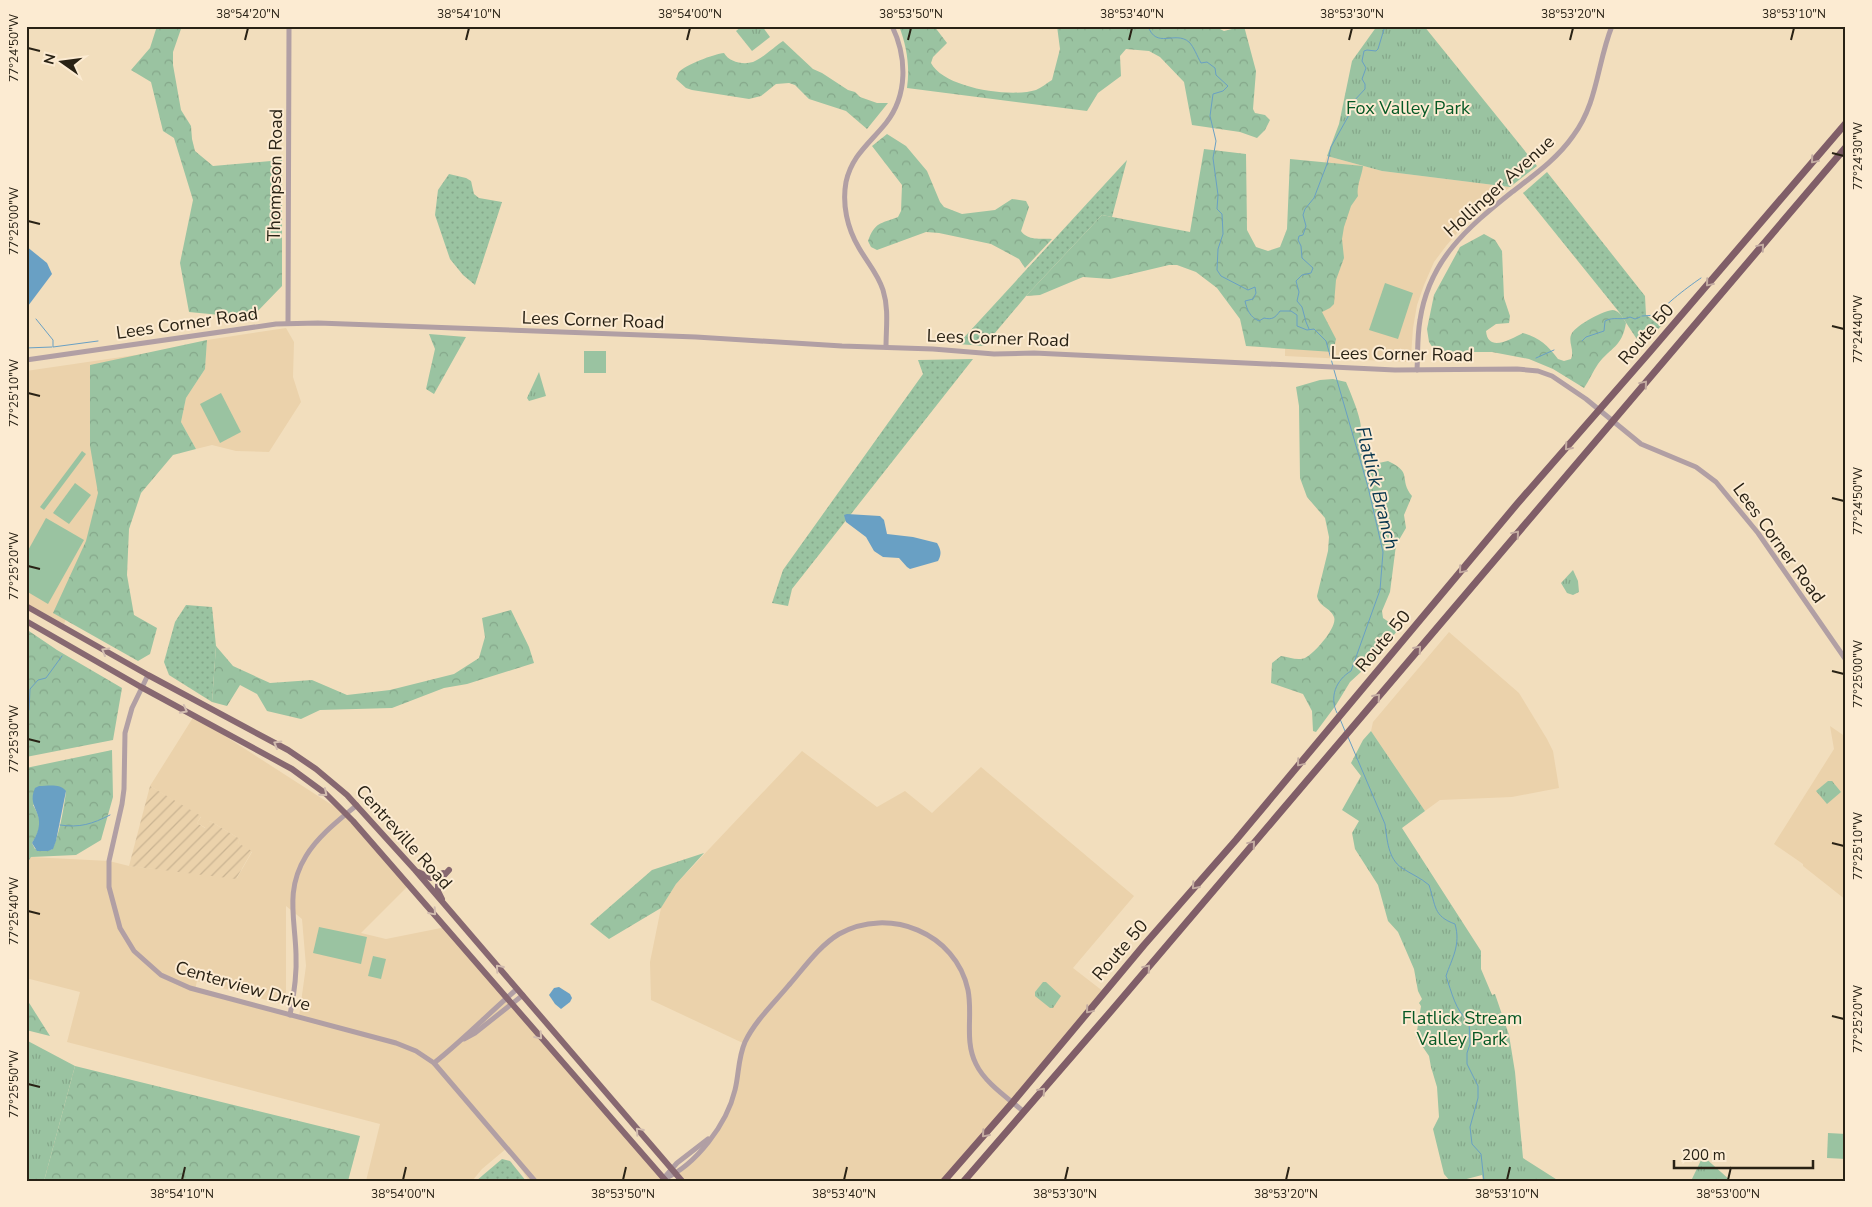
<svg xmlns="http://www.w3.org/2000/svg" width="1872" height="1207" viewBox="0 0 1872 1207" font-family="'Nunito Sans',sans-serif">
<style>
.built{fill:#ebd2ab;fill-rule:evenodd}
.industrial{fill:url(#industrial-furrows)}
.grass{fill:url(#grass-dots)}
.forest{fill:url(#forest-crowns);fill-rule:evenodd}
.park{fill:url(#park-tufts)}
.garden{fill:#9ac3a1}
.water{fill:#69a0c4}
.lines{fill:none;stroke-linecap:round;stroke-linejoin:round}
.stream{stroke:#69a0c4;stroke-width:1}
.tertiary{stroke:#b19fa4;stroke-width:5}
.primary{stroke:#876871;stroke-width:6}
.trunk{stroke:#805e68;stroke-width:7}
.oneway{stroke:#c4aca2}
.oneway2{stroke:#d3bdb0}
.ticks{fill:none;stroke:#292215;stroke-width:2}
.labels{text-anchor:middle;dominant-baseline:central;stroke-width:4;stroke-linejoin:round;paint-order:stroke}
.park-label{font-size:18px;fill:#065825;stroke:#fcebd2}
.street-label{font-size:18px;fill:#292215;stroke:#fcebd2}
.water-label{font-size:19px;font-style:italic;fill:#06354e;stroke:#fcebd2}
.neatline{fill:none;stroke:#292215;stroke-width:2}
.ticks-label{font-size:12px;text-anchor:middle;fill:#292215}
</style>
<defs>
<pattern id="industrial-furrows" width="10" height="10" patternUnits="userSpaceOnUse" patternTransform="scale(1.25)"><rect width="10" height="10" fill="#ebd2ab"/><path d="M-1 1l2-2M0 10L10 0M9 11l2-2" fill="none" stroke="#cab492"/></pattern>
<pattern id="grass-dots" width="8" height="8" patternUnits="userSpaceOnUse" patternTransform="scale(1.25)"><rect width="8" height="8" fill="#9ac3a1"/><path d="M2 2h.1M6 6h.1" fill="none" stroke="#85a78a" stroke-width="1.8" stroke-linecap="round"/></pattern>
<pattern id="forest-crowns" width="20" height="18" patternUnits="userSpaceOnUse" patternTransform="scale(1.25)"><rect width="20" height="18" fill="#9ac3a1"/><path d="M2 6a3 3 0 1 1 6 0M12 15a3 3 0 1 1 6 0" fill="none" stroke="#85a78a"/></pattern>
<pattern id="park-tufts" width="24" height="20" patternUnits="userSpaceOnUse" patternTransform="scale(1.25)"><rect width="24" height="20" fill="#9ac3a1"/><path d="M3 7l-1-3M5 7V3M7 7l1-3M15 17l-1-3M17 17v-4M19 17l1-3" fill="none" stroke="#85a78a"/></pattern>
</defs>
<rect width="100%" height="100%" fill="#f2debd"/>
<!-- built -->
<g class="built">
<path d="M1327,156l55,15 128,16 -48,40 -16,19 -12,16 -10,23 -7,20 -4,23 -2,28 -5,6 -121,-6 1,-102 30,-65z"/>
<path d="M286,328l8,14 -1,35 8,25 -32,50 -33,-1 -24,-6 -16,4 -15,-27 5,-24 19,-29 2,-29z"/>
<path d="M197,346l-89,167 -44,111 -38,-21v-232z"/>
<path d="M1449,632l70,61 28,46 6,12 6,37 -47,9 -72,3 -15,11 -54,-80 2,-9z"/>
<path d="M194,716l152,98 63,71 -48,48 25,6 60,-12 220,254h-137l-22,-33 -25,21 -10,12h-106l14,-57 -313,-82 13,-50 -54,-14v-113l5,-8 78,4 20,5 108,12 15,-26 -14,-9 2,-4 -30,-18 -4,7 -9,-5 4,-6 -51,-31zM286,906l16,13 4,47 -7,51 -104,-27 2,-9 84,23 5,-8z"/>
<path d="M1830,726l16,11v163l-43,-34v-2l-29,-20 60,-95z"/>
<path d="M802,751l75,56 28,-16 27,22 49,-46 153,129 -61,72 31,24 -160,189h-261l-7,-7 40,-42 15,-27 14,-61 -94,-44 -1,-38 11,-54 15,-24z"/>
</g>
<!-- industrial -->
<path class="industrial" d="M150,786l51,30 -4,7 8,5 5,-7 30,18 -2,4 14,8 -16,28 -107,-13z"/>
<!-- grass -->
<g class="grass">
<path d="M1127,160l-15,57 -10,-2 -76,81 -42,50 -26,-2z"/>
<path d="M1547,172l98,124 1,19 15,11 -19,21 -23,-35 -96,-119z"/>
<path d="M449,174l17,4 5,3 3,13 5,4 23,4 -27,83 -12,-10 -13,-16 -15,-44 3,-25z"/>
<path d="M973,359l-181,230 -4,17 -16,-3 11,-33 140,-196 -5,-14z"/>
<path d="M186,605l26,2 4,39 -4,56 -43,-27 -5,-13 11,-40z"/>
<path d="M502,1159l8,2 16,20h-50z"/>
</g>
<!-- forest -->
<g class="forest">
<path d="M157,26h25l-9,26v13l8,45 10,16 1,13 3,12 18,15 69,-6v126l-31,32 -62,-6 -9,-49 13,-63 -19,-62 -11,-7 -12,-49 -20,-12 19,-22z"/>
<path d="M899,26h35l13,17 -14,14 -2,6c13,25 79,35 105,27 5,-2 11,-7 16,-10l8,-31 -3,-23h157l10,5 20,-5 12,45 -3,38 2,4 10,2 5,5 -5,10 -8,8 -17,-6 -48,-7 -8,-43 -24,-25 -11,-6 -23,-2 -6,7 1,20 -23,17 -11,18 -180,-23c3,-22 0,-41 -8,-62z"/>
<path d="M783,41l30,28 9,4 26,17 7,2 5,5 17,6h11l-21,26 -21,-18 -37,-12 -14,-14 -6,-2 -13,1 -15,12 -12,3 -57,-9 -6,-2 -10,-9c1,-2 2,-6 3,-7 6,-7 35,-18 45,-19 5,9 19,12 29,9 9,-3 22,-16 30,-21z"/>
<path d="M887,134l19,12 21,25 13,31 4,5 18,7 33,-4 17,-11 14,2 3,6 -8,24c7,10 19,7 31,8l-27,29 -6,-9 -28,-15 -52,-11 -13,-1 -49,18 -6,-3 -3,-6c7,-19 12,-17 30,-24l3,-6 1,-26 -30,-39z"/>
<path d="M1204,149l42,5 1,76 9,17 12,4 12,-4 7,-18 3,-70 73,7c-1,9 -7,21 -5,30l-7,10 -7,21 -2,12 2,19 -8,22 -2,24 -4,4 -8,4 14,27 -3,13 -87,-6 -6,-27 -23,-31 -21,-16 -19,-7h-8l-59,14 -27,-2 -43,18 -14,1 76,-81 88,17z"/>
<path d="M1484,234l11,6 7,11 2,47 6,18 -1,7 -13,1 -10,7c2,22 25,8 37,2 17,5 24,12 35,26l6,2 7,-2c4,-9 -4,-18 1,-26 5,-8 32,-23 41,-23 7,1 10,8 13,13 -4,24 -15,24 -28,41 -5,7 -9,17 -14,24l-31,-19 -24,-10 -37,-7h-47l-12,-4 -4,-6 -2,-13 7,-34 26,-48z"/>
<path d="M429,334l37,3 -32,57 -8,-5 9,-40z"/>
<path d="M207,340l-2,29 -19,29 -5,24 15,27 -23,6 -32,38 -12,36 -2,46 7,40 23,13 -7,26 -12,7 -85,-48 33,-72 12,-48 -8,-47v-81z"/>
<path d="M1333,379l13,3c5,12 11,26 14,39 3,14 -2,35 14,43l14,-3c26,12 10,18 24,35l-8,19 2,13 -10,17 -6,47 -8,19 1,7 16,11 -37,42 -12,11 -14,23 -20,27 -3,-1 -1,-20 -9,-17 -32,-11 1,-20 9,-7c7,1 17,5 24,2 9,-4 33,-31 29,-41 -3,-9 -15,-10 -17,-21l11,-45 1,-14 -4,-19 -18,-21 -7,-19 -1,-72 -3,-19 24,-7z"/>
<path d="M511,610l18,37 5,16 -67,21 -23,4 -52,20 -72,2 -19,9 -34,-8 -10,-17 -17,-9 -13,21 -15,-4 4,-56 17,20 37,17 42,-3 35,15 43,-5 64,-16 25,-16 6,-21 -3,-19z"/>
<path d="M26,629l31,21 65,38 -9,52 -87,17z"/>
<path d="M112,750l1,47 -12,43 -25,15 -45,2 -5,8v-97zM66,791c-1,11 -8,53 -15,59l-16,-1 -3,-6c10,-15 10,-23 1,-38z"/>
<path d="M704,853l-28,31 -15,24 -52,31 -19,-15 62,-54z"/>
<path d="M26,998l24,38 -24,-6z"/>
<path d="M75,1066l285,70 -12,45h-304z"/>
</g>
<!-- park -->
<g class="park">
<path d="M742,26h20l8,11 -18,14 -16,-20z"/>
<path d="M1377,26h47l113,140 -27,21 -128,-16 -55,-15 12,-32 13,-63z"/>
<path d="M539,372l7,24 -17,5 -2,-3z"/>
<path d="M1573,570l5,11 1,11 -6,3 -6,-2 -6,-10z"/>
<path d="M1371,731l54,80 -23,17 79,123v18l11,26 3,-1 14,41 6,37 8,86 36,23h-76l-1,-6 -23,6h-9l-6,-7 -11,-45 6,-12 -2,-30 -6,-20 -2,-11 -13,-19 5,-31 -2,-3 3,-4 -4,-8 -4,-22 -16,-37 -10,-11 -10,-36 -23,-36 -3,-16 7,-12 -17,-11 19,-34 -10,-13 12,-23z"/>
<path d="M1828,781h4l9,11 -14,12 -11,-13z"/>
<path d="M1043,982h3l15,14 -8,12h-3l-15,-12v-4z"/>
<path d="M26,1040l49,26 -31,115h-18z"/>
<path d="M1703,1156l28,25h-40z"/>
</g>
<!-- garden -->
<g class="garden">
<path d="M1385,283l28,10 -15,46 -29,-9z"/>
<rect x="584" y="351" width="22" height="22"/>
<path d="M221,393l20,39 -21,11 -20,-39z"/>
<path d="M82,451l4,3 -42,56 -4,-3z"/>
<path d="M75,483l16,12 -22,29 -16,-11z"/>
<path d="M46,518l38,22 -36,64 -22,-13v-37z"/>
<path d="M319,927l48,10 -6,27 -48,-11z"/>
<path d="M373,956l13,3 -5,20 -13,-3z"/>
<path d="M1828,1133l18,1v25l-19,-1z"/>
</g>
<!-- water -->
<g class="water">
<path d="M26,246l21,17 5,11 -24,32 -2,1z"/>
<path d="M847,514l33,2 4,4 3,14 26,3 24,6c4,7 5,11 1,18l-28,8 -3,-2 -8,-9 -16,-1 -9,-6 -8,-14 -20,-15 -2,-7z"/>
<path d="M39,786c9,0 21,-3 27,5l-10,50 -3,8 -5,2h-11l-5,-8c19,-30 -7,-33 3,-55z"/>
<path d="M559,987l11,7 2,4 -2,4 -9,7 -6,-5 -6,-9 5,-7z"/>
</g>
<g class="lines">
<!-- stream -->
<g class="stream">
<path d="M1148,26c8,24 27,4 41,16 5,5 8,14 12,21l6,-1 8,6 1,7 12,11 -5,5 -10,3 -3,22 6,25 -3,17 5,37 -1,14 5,5 1,20 -5,15 -1,21 4,6 27,14 7,-3 1,6 -3,6 -8,2c2,9 5,16 14,20l5,-3c8,2 11,0 16,-7h11l6,4v11l10,4 7,-1 12,12 7,25"/>
<path d="M1642,316l16,-1c4,-9 34,-31 43,-37"/>
<path d="M36,319l17,21v7l45,-6"/>
<path d="M1309,329l-3,-7 -4,-15 -5,-6 2,-9 -3,-11 6,-6 9,-2 2,-5 -11,-10 -1,-12 -3,-6 1,-4 4,-1 3,-9 -3,-11 2,-6 9,-11 13,-34 4,-17 18,-32 4,-13 12,-13v-5l-3,-5 4,-11 -4,-7 2,-10 3,-1 9,1 2,-2 7,-23"/>
<path d="M1582,341l4,-4 18,-6 1,-10c9,-5 17,0 25,-4l5,2 5,-2"/>
<path d="M26,348l26,-1"/>
<path d="M1536,358l18,-8"/>
<path d="M1334,370l34,117 15,65 -3,38 -29,81c-15,9 -22,26 -14,42"/>
<path d="M26,714l3,-4 1,-21 8,-9 8,-2 16,-22"/>
<path d="M1340,719l5,12"/>
<path d="M1348,737l37,87c2,15 3,35 17,44 9,6 19,10 27,17 7,21 4,31 26,39 6,21 -3,34 -9,52 6,17 9,34 23,46l1,22 -3,9v11l11,22v12l-8,29 2,17 9,10 3,27"/>
<path d="M60,825c20,3 32,-1 50,-10"/>
</g>
<!-- tertiary -->
<g class="tertiary">
<path d="M288,323l1,-297"/>
<path d="M886,347c0,-19 3,-38 -3,-57 -5,-16 -16,-28 -24,-42 -12,-20 -17,-44 -13,-66 6,-27 24,-39 40,-59 22,-28 21,-66 6,-97"/>
<path d="M26,360l250,-36 42,-1 378,14 146,9 91,3 61,5 40,-1 361,17 122,-1 21,2 14,5 34,23 55,45 55,23 20,15 42,51 88,127"/>
<path d="M1417,370c1,-17 0,-33 3,-50 9,-60 47,-92 92,-128 22,-17 45,-33 61,-56 25,-33 24,-73 39,-110"/>
<path d="M148,675l-16,33 -7,25 -1,56 -2,15 -13,57v26l11,41 14,23 27,24 29,13 206,55 20,8 18,12 101,118"/>
<path d="M290,1015c4,-20 7,-41 6,-61 -1,-36 -11,-64 10,-98 12,-20 33,-36 51,-51"/>
<path d="M464,1039l11,-6 48,-38"/>
<path d="M434,1063c29,-23 55,-50 83,-74"/>
<path d="M664,1178l13,-15 31,-24"/>
<path d="M664,1179c32,-14 63,-55 71,-89 4,-16 3,-32 10,-48 10,-21 29,-39 44,-57 15,-17 30,-39 50,-51 50,-28 117,-1 129,56 5,25 -4,50 8,74 9,19 32,34 48,48"/>
</g>
<!-- primary -->
<g class="primary">
<path d="M26,606l122,69 140,75 28,19 31,26 68,75 267,311"/>
<path d="M26,621l115,66 151,82 34,25 27,27 313,360"/>
<path d="M418,872l13,6 12,-5"/>
<path d="M442,899l-4,-8v-9l11,-12"/>
</g>
<!-- trunk -->
<g class="trunk">
<path d="M944,1181l69,-79 131,-157 92,-105 281,-336 131,-150 198,-231"/>
<path d="M964,1181l148,-171 734,-863"/>
</g>
</g>
<!-- one-way arrows -->
<defs><path id="oneway-chevron" d="M-2-3.5L2.5 0L-2 3.5" fill="none" stroke-width="1.6" stroke-linecap="round" stroke-linejoin="round" transform="scale(1.25)"/></defs>
<g class="oneway">
<use href="#oneway-chevron" transform="translate(1814 160) rotate(130)"/>
<use href="#oneway-chevron" transform="translate(1761 247) rotate(-50)"/>
<use href="#oneway-chevron" transform="translate(1709 283) rotate(130)"/>
<use href="#oneway-chevron" transform="translate(1644 384) rotate(-50)"/>
<use href="#oneway-chevron" transform="translate(1568 447) rotate(131)"/>
<use href="#oneway-chevron" transform="translate(1516 534) rotate(-50)"/>
<use href="#oneway-chevron" transform="translate(1462 570) rotate(130)"/>
<use href="#oneway-chevron" transform="translate(1418 649) rotate(-49)"/>
<use href="#oneway-chevron" transform="translate(1377 697) rotate(-49)"/>
<use href="#oneway-chevron" transform="translate(1300 763) rotate(130)"/>
<use href="#oneway-chevron" transform="translate(1252 844) rotate(-50)"/>
<use href="#oneway-chevron" transform="translate(1195 886) rotate(131)"/>
<use href="#oneway-chevron" transform="translate(1147 968) rotate(-50)"/>
<use href="#oneway-chevron" transform="translate(1089 1010) rotate(130)"/>
<use href="#oneway-chevron" transform="translate(1042 1091) rotate(-49)"/>
<use href="#oneway-chevron" transform="translate(985 1134) rotate(131)"/>
</g>
<g class="oneway2">
<use href="#oneway-chevron" transform="translate(105 651) rotate(-150)"/>
<use href="#oneway-chevron" transform="translate(184 710) rotate(28)"/>
<use href="#oneway-chevron" transform="translate(277 744) rotate(-150)"/>
<use href="#oneway-chevron" transform="translate(324 793) rotate(40)"/>
<use href="#oneway-chevron" transform="translate(433 912) rotate(49)"/>
<use href="#oneway-chevron" transform="translate(499 968) rotate(-131)"/>
<use href="#oneway-chevron" transform="translate(539 1036) rotate(49)"/>
<use href="#oneway-chevron" transform="translate(639 1131) rotate(-131)"/>
</g>
<!-- ticks -->
<path class="ticks" d="M245,40l3,-12M466,40l3,-12M687,40l3,-12M908,40l3,-12M1129,40l3,-12M1349,40l3,-12M1570,40l3,-12M1791,40l3,-12M28,48l12,3M1832,153l12,3M28,221l12,3M1832,326l12,3M28,393l12,3M1832,498l12,3M28,566l12,3M1832,671l12,3M28,739l12,3M1832,843l12,3M28,911l12,3M1832,1016l12,3M28,1084l12,3M182,1180l3,-13M403,1180l3,-13M623,1180l3,-13M844,1180l3,-13M1065,1180l3,-13M1286,1180l3,-13M1507,1180l3,-13M1728,1180l3,-13"/>
<g class="labels">
<!-- park labels -->
<g class="park-label">
<text x="1408" y="108">Fox Valley Park</text>
<text x="1462" y="1018">Flatlick Stream<tspan x="1462" dy="21">Valley Park</tspan></text>
</g>
<!-- street labels -->
<g class="street-label">
<text transform="translate(275 175) rotate(-89)">Thompson Road</text>
<text transform="translate(1499 186) rotate(-42)">Hollinger Avenue</text>
<text transform="translate(593 320) rotate(2)">Lees Corner Road</text>
<text transform="translate(187 323) rotate(-8)">Lees Corner Road</text>
<text transform="translate(1646 334) rotate(-49)">Route 50</text>
<text transform="translate(998 338) rotate(2)">Lees Corner Road</text>
<text transform="translate(1402 354) rotate(1)">Lees Corner Road</text>
<text transform="translate(1779 543) rotate(54)">Lees Corner Road</text>
<text transform="translate(1383 641) rotate(-50)">Route 50</text>
<text transform="translate(404 837) rotate(48)">Centreville Road</text>
<text transform="translate(1120 950) rotate(-49)">Route 50</text>
<text transform="translate(243 986) rotate(16)">Centerview Drive</text>
</g>
<!-- water labels -->
<g class="water-label">
<text transform="translate(1377 488) rotate(76)">Flatlick Branch</text>
</g>
</g>
<!-- border -->
<rect width="1872" height="1207" fill="none" stroke="#fcebd2" stroke-width="55"/>
<!-- north arrow -->
<g transform="translate(62 62) rotate(284)" stroke="#fcebd2" stroke-width="4" paint-order="stroke">
<path d="M0-4L9 19L0 12L-9 19Z" fill="#292215"/>
<text y="-8" font-size="14" font-weight="bold" text-anchor="middle" fill="#292215">N</text>
</g>
<!-- scale -->
<path d="M1674 1160v8h139v-8" fill="none" stroke="#292215" stroke-width="2.5"/>
<text x="1682" y="1160" font-size="15" fill="#292215" stroke="#fcebd2" stroke-width="4" paint-order="stroke">200 m</text>
<rect x="28" y="28" width="1816" height="1152" class="neatline"/>
<g class="ticks-label">
<text x="248" y="18">38°54'20"N</text>
<text x="469" y="18">38°54'10"N</text>
<text x="690" y="18">38°54'00"N</text>
<text x="911" y="18">38°53'50"N</text>
<text x="1132" y="18">38°53'40"N</text>
<text x="1352" y="18">38°53'30"N</text>
<text x="1573" y="18">38°53'20"N</text>
<text x="1794" y="18">38°53'10"N</text>
<text transform="translate(14 48) rotate(-90)" y="4">77°24'50"W</text>
<text transform="translate(1858 156) rotate(-90)" y="4">77°24'30"W</text>
<text transform="translate(14 221) rotate(-90)" y="4">77°25'00"W</text>
<text transform="translate(1858 329) rotate(-90)" y="4">77°24'40"W</text>
<text transform="translate(14 393) rotate(-90)" y="4">77°25'10"W</text>
<text transform="translate(1858 501) rotate(-90)" y="4">77°24'50"W</text>
<text transform="translate(14 566) rotate(-90)" y="4">77°25'20"W</text>
<text transform="translate(1858 674) rotate(-90)" y="4">77°25'00"W</text>
<text transform="translate(14 739) rotate(-90)" y="4">77°25'30"W</text>
<text transform="translate(1858 846) rotate(-90)" y="4">77°25'10"W</text>
<text transform="translate(14 911) rotate(-90)" y="4">77°25'40"W</text>
<text transform="translate(1858 1019) rotate(-90)" y="4">77°25'20"W</text>
<text transform="translate(14 1084) rotate(-90)" y="4">77°25'50"W</text>
<text x="182" y="1198">38°54'10"N</text>
<text x="403" y="1198">38°54'00"N</text>
<text x="623" y="1198">38°53'50"N</text>
<text x="844" y="1198">38°53'40"N</text>
<text x="1065" y="1198">38°53'30"N</text>
<text x="1286" y="1198">38°53'20"N</text>
<text x="1507" y="1198">38°53'10"N</text>
<text x="1728" y="1198">38°53'00"N</text>
</g>
</svg>
